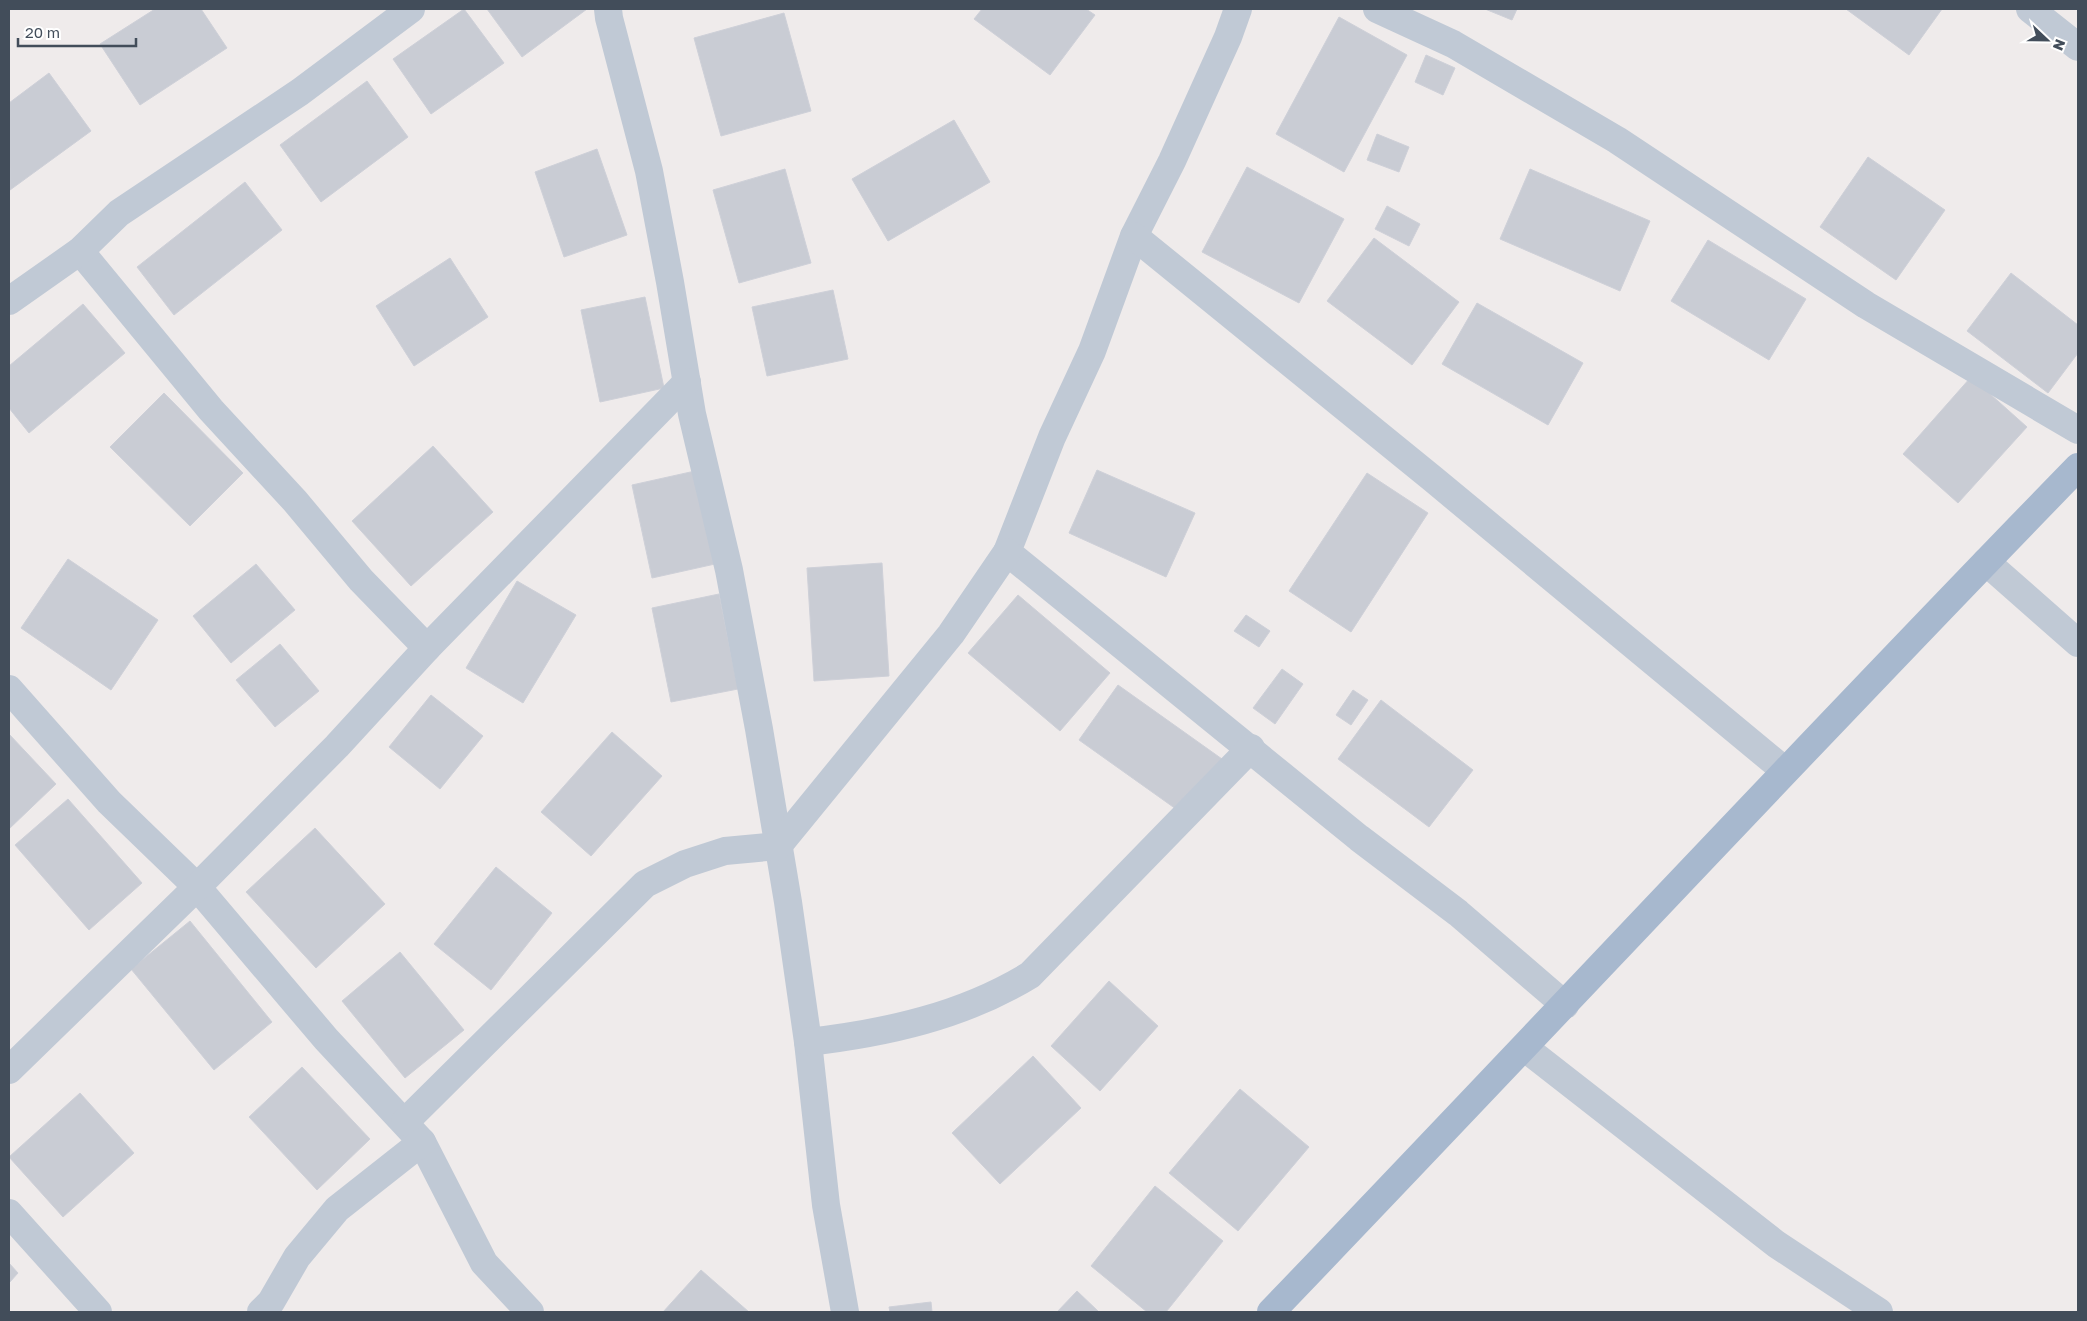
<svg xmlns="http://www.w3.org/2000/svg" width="2087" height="1321" viewBox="0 0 2087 1321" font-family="'Golos Text',sans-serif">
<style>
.building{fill:#c9ccd4;stroke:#ced0d8}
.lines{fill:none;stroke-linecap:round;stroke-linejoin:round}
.minor{stroke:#c0c9d5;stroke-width:28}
.primary{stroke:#a7b8ce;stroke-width:28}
</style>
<rect width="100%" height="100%" fill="#efebeb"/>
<!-- building -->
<g class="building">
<path d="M155,9h46l26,39 -87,57 -40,-61z"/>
<path d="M464,9l40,54 -73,51 -38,-55z"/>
<path d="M487,9h100l-65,48z"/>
<path d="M982,9h104l9,6 -45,60 -76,-56z"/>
<path d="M1485,9h32l-5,11z"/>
<path d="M1846,9h96l-33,46z"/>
<path d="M784,13l27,98 -90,25 -27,-98z"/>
<path d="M1339,17l68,38 -63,117 -68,-38z"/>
<path d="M1426,55l29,13 -12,27 -28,-13z"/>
<path d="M49,73l42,58 -81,59 -1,-87z"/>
<path d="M367,81l41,56 -87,65 -41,-57z"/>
<path d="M954,120l36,62 -102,59 -36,-62z"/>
<path d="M1377,134l32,13 -10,25 -32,-12z"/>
<path d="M597,149l30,86 -63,22 -29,-85z"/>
<path d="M1868,157l77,53 -49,70 -76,-53z"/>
<path d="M1247,167l97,52 -45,84 -97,-51z"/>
<path d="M785,169l26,94 -72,20 -26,-93z"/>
<path d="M1530,169l120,52 -30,70 -120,-52z"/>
<path d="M245,182l37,48 -108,85 -37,-48z"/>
<path d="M1387,206l33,18 -11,22 -34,-17z"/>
<path d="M1374,238l85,64 -47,63 -85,-64z"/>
<path d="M1708,240l98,59 -37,61 -98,-59z"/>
<path d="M450,258l38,59 -74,49 -38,-60z"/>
<path d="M2011,273l67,52v28l-30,40 -81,-62z"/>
<path d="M833,290l15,69 -81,17 -15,-69z"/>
<path d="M645,297l19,91 -64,14 -19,-92z"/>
<path d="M1477,303l106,60 -35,62 -106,-61z"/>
<path d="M83,304l42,49 -96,80 -20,-25v-42z"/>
<path d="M1971,377l56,50 -69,76 -55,-49z"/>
<path d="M164,393l79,80 -53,53 -80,-79z"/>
<path d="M433,446l60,66 -82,74 -59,-65z"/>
<path d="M1097,470l98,43 -29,64 -97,-44z"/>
<path d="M695,471l20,93 -63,14 -20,-93z"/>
<path d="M1367,473l61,40 -77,119 -62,-41z"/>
<path d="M68,559l90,61 -47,70 -90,-62z"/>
<path d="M882,563l7,113 -75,5 -7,-113z"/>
<path d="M256,564l39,46 -64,53 -38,-47z"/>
<path d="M517,581l59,34 -53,88 -57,-35z"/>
<path d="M719,594l19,95 -67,13 -19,-94z"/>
<path d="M1018,595l92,78 -50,58 -92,-78z"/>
<path d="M1246,615l24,16 -11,16 -25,-16z"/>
<path d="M280,644l39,47 -44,36 -39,-47z"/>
<path d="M1282,669l21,15 -28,40 -22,-16z"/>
<path d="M1118,685l104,74 -39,55 -104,-74z"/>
<path d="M1353,690l15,10 -17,25 -15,-10z"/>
<path d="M431,695l52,41 -43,53 -51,-42z"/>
<path d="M1381,700l92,70 -44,57 -91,-68z"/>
<path d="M612,732l50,44 -71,80 -50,-44z"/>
<path d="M9,734l47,50 -47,45z"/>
<path d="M68,799l74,84 -53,47 -74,-85z"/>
<path d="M315,828l70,76 -69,64 -70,-76z"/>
<path d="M496,867l56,46 -61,77 -57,-46z"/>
<path d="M190,921l82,101 -58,48 -83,-101z"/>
<path d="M400,952l64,78 -59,48 -63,-77z"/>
<path d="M1109,981l49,45 -58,65 -49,-45z"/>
<path d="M1033,1056l48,52 -81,76 -48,-51z"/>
<path d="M302,1067l68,72 -53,51 -68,-73z"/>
<path d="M1240,1089l69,58 -71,84 -69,-58z"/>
<path d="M80,1093l54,60 -71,64 -54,-60z"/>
<path d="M1155,1186l68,55 -57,71h-19l-56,-46z"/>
<path d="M9,1263l9,10 -9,10z"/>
<path d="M701,1270l48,42h-86z"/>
<path d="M1077,1291l22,21h-42z"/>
<path d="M931,1302l1,10h-42l-1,-5z"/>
</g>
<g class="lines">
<!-- minor -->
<g class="minor">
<path d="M608,9l1,9 40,153 21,111 22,132 37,156 30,159 29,173 20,140 18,163 19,107"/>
<path d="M1238,9l-10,28 -56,124 -38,75 -42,115 -40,86 -45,115 352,286 99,75 107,92"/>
<path d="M1377,9l76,35 164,96 249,165 212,125"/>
<path d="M2030,9l48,38"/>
<path d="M1134,236l299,243 351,291"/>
<path d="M80,251l131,159 84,91 66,79 66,68"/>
<path d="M9,301l71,-50 39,-38 181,-121 111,-83"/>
<path d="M1986,562l92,81"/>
<path d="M9,689l100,113 88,85 129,152 96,103 62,121 46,49"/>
<path d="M808,1042c78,-9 155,-26 222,-67l221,-227"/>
<path d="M1525,1048l251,196 103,68"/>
<path d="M9,1070l188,-183 140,-141 90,-98 260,-266"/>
<path d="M405,1122l240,-238 40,-20 40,-13 53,-5 173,-212 56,-82"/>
<path d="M9,1213l89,99"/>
<path d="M261,1312l10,-10 26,-45 40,-48 85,-67"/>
</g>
<!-- primary -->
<path class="primary" d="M1271,1312c270,-281 535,-566 807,-845"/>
</g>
<!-- border -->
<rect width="2087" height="1321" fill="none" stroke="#424d5a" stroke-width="20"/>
<!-- north arrow -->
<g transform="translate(2047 40) rotate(112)" stroke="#ffffff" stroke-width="4" paint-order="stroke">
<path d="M0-4L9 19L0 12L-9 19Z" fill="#424d5a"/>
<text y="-8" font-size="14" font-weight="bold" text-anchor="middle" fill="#424d5a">N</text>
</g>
<!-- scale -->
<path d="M18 38v8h118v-8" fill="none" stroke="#424d5a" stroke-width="2.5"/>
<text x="25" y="38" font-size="15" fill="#424d5a" stroke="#ffffff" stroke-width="4" paint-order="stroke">20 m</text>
</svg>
